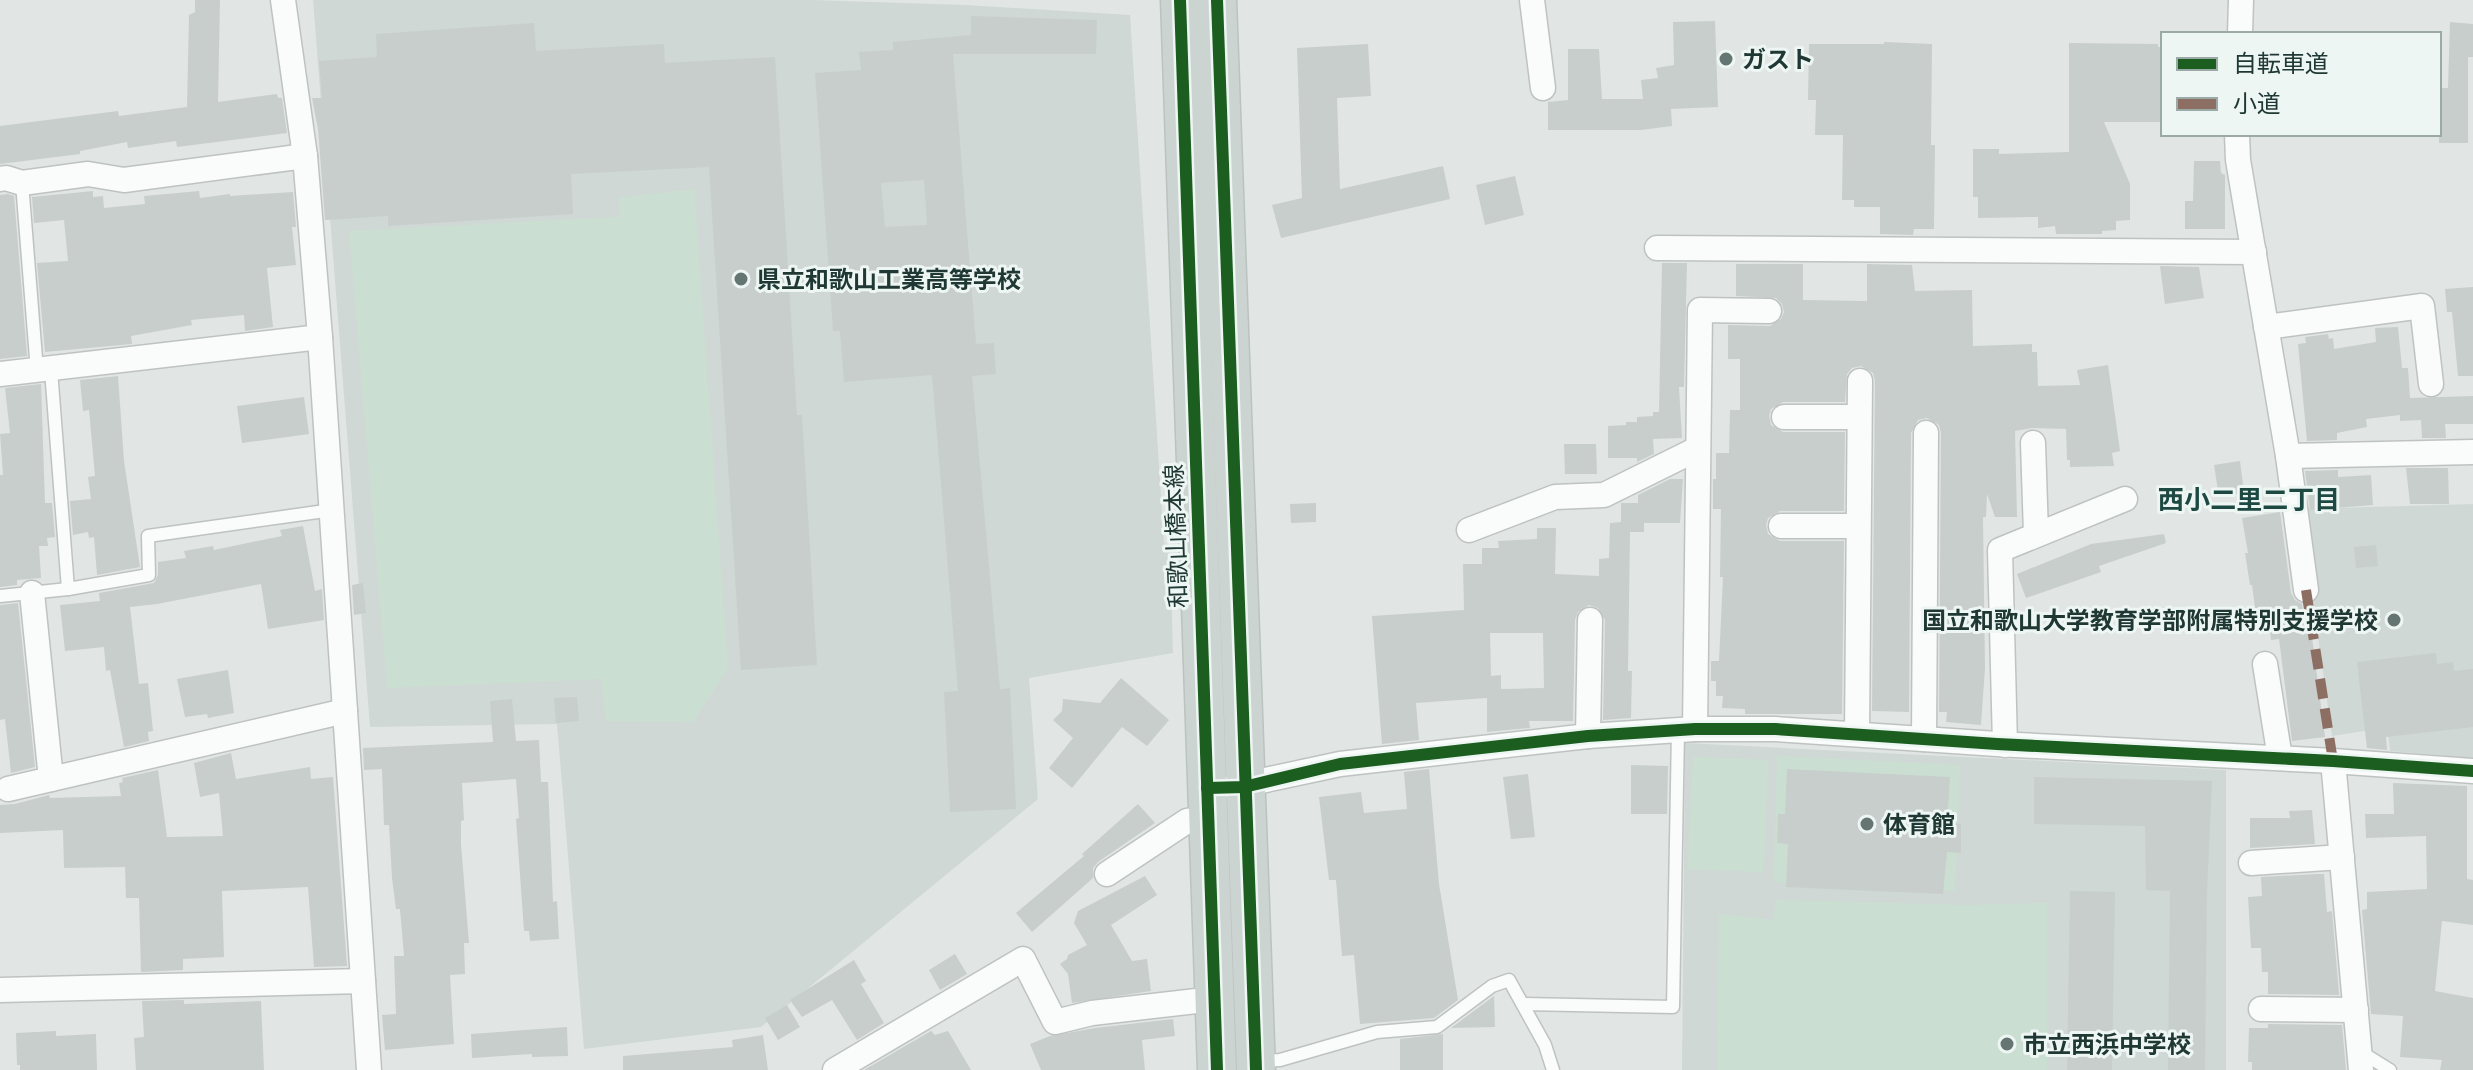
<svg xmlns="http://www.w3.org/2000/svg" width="2473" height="1070" viewBox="0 0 2473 1070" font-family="'PT Sans Narrow','Noto Sans JP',sans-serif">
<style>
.built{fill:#cfd8d4}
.green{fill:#cadfd2}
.building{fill:#c8cecc;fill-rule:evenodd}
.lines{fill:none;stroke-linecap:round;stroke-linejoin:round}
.service-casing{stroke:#bec3c1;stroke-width:15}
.minor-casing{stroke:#bec3c1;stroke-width:27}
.primary-casing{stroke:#bbc3c1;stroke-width:41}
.service{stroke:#fafbfb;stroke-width:12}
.minor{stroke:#fafbfb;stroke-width:24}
.primary{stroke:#ccd4d2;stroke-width:38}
.quiet{stroke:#8d6e63;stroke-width:10;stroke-dasharray:20 10;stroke-linecap:butt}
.cycleway-casing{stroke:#eef6f3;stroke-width:17}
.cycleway{stroke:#1b5e20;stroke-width:12}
.poi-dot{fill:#647572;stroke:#eef6f3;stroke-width:3}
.labels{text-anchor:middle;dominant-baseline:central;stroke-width:6;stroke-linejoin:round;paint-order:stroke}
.poi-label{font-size:24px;font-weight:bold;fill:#203834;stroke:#eef6f3;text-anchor:start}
.street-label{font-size:24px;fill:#203834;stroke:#eef6f3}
.neighbourhood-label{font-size:26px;font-weight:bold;fill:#1d4942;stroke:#eef6f3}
</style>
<rect width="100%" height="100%" fill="#e1e6e4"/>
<!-- built -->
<g class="built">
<path d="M313,0h499l154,5 164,10 34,528 6,2 3,108 -144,25 9,121 -277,228 -177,22 -27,-325 -187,3z"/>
<path d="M2473,504v254l-83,-7 -2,-19 -24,-1 -32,5 -32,-227z"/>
<path d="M1685,743l541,27v300h-544z"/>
</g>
<!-- green -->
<g class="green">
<path d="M694,189l34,479 -35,54 -87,-1 -5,-42 -214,9 -38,-457 271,-14 -1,-19z"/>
<path d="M1777,756l183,9 -5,126 -181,-9z"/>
<path d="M1693,757l75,3 -5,112 -75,-3z"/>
<path d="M1776,900l189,5 82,-2v167h-330l2,-156 54,6z"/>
</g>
<!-- building -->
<g class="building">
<path d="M195,0h25l-2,102 59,-8 1,4h4l5,35 -110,14 -1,-6 -48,7 -1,-6 -47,9v3l-80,10v-38l118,-15 1,5 68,-9 2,-92 6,-3z"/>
<path d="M971,16l126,4 -1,34h-143l23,290 18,-1 2,31 -24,2 28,313 10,-1 6,121 -66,3 -6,-120 14,-1 -26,-316 -88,7 -4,-51h-7l-18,-258 46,-3 -2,-18 34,-2v-8l78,-7zM924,180l3,45 -42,2 -4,-44z"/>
<path d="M1715,21l3,86 -47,2 1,17 -31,4h-93v-28l20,-2v-51h31l3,50h41l-2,-19 17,-2 -2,-10 18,-3 -1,-43z"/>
<path d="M2450,22l23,2v33h-5v86h-29v-55h9z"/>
<path d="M534,23l2,28 128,-7 1,19 110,-6 22,358h5l15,250 -76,5 -32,-503 -138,7 2,40 -185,12v-10l-63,4 -7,-91 -6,-31h10l-3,-37 58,-4 -1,-23z"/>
<path d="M1884,42l48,2 -1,101h4l-1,84h-20l-1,6 -33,-1v-27h-26v-7h-12l1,-65h-28l1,-35h-8l1,-56h75z"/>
<path d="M2069,43l89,1v3h5v75h-59l26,62v36l-14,1v9l-14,1v3h-46l-1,-8 -17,2v-11l-60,1v-21h-5v-48h26v5l70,-2z"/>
<path d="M1368,44l3,52 -34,2 3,91 103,-23 7,33 -169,39 -9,-33 30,-7 -5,-150z"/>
<path d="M2194,161h26l1,12 4,2v54h-40v-28h8z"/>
<path d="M1515,176l9,39 -39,10 -9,-40z"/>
<path d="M93,191v6l10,-1 1,12 41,-4 -1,-8 55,-5 1,7 30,-4v2l63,-4 3,35h-4l4,38 -29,3 6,59 -28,4 -1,-16 -53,5 1,5 -61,11 1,8 -87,8 -8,-89 31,-2 -4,-41 -30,3 -2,-26z"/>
<path d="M8,194l6,2 13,160 -27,3v-164z"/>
<path d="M1662,263h25l-3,124h-5l3,51 -29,1 1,15 -17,8v-4h-29v-32l18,-1v-3h11v-5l16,-1v-4h6z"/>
<path d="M1736,264h67v36l64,1v-37l45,1 3,26 57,-1 1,56 59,-2v8h5l1,34 42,-1 -3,-15 31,-5 12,86 -8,2 2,13 -44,1v-7h-3l-1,-31 -34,-1 -17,3 2,86h-22l-8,-23 -1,23h-3l2,151 -4,57 -35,-3 1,-10h-8l2,-279 -2,-8 -12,-7 -9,2 -7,13 -2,279 -37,-1 3,-330 -2,-8 -12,-7 -9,2 -5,6 -2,28h-62l-12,7 -2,7 2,9 12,7h62l-1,79h-64l-12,7 -2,7 2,9 12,7h64l-2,173h-97v-5l-23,-1 1,-12h-7v-15h-5v-20h8l4,-84h-3l1,-68h-8v-30h3v-26h13l1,-43h10v-51h-12v-34l42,1 11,-7 3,-7 -2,-8 -6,-6 -40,-2z"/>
<path d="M2160,266l39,1 5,31 -39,6z"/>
<path d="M2473,287v89h-15l-6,-64h-5l-2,-23z"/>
<path d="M2398,327l4,41h6l2,30 63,-2v28h-28l1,14h-24l-1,-18 -21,1v-6l-34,4 1,8 -30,6v7l-30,1 -9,-97 8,-1 -1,-6 23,-3 1,5 4,-1 1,11 42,-7 -1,-14z"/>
<path d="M118,376l6,85 16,106 -43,8 -3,-38 -5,1 -1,-6 -15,3 -3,-34 21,-2 -3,-22 7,-1 -6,-66 -6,1 -3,-31z"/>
<path d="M41,384l4,119h7l3,34 -8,1 1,8h-9l2,32 -24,2v5l-17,2v-112h3l-3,-41 10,-1 -5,-45z"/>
<path d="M304,397l5,37 -67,9 -5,-37z"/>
<path d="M1564,444h32l1,30h-32z"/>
<path d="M2240,461l4,32 -25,4 -5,-32z"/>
<path d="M2406,468h42l1,36h-39z"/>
<path d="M2338,470v7l33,-2 2,30 -63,5 -5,-39z"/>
<path d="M1670,479h13l-3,44h-36v9h-14l-2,139h4l-1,47 -28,2 2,-100 -7,-12 -9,-3 -11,7 -3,8 -2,101h-44l1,7 -43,4v-34l-71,5 3,37 -37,4 -10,-128 92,-6 -1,-46h19v-16h17l-1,-7 39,-2v-11h19l-1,46 44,2v-17l10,-1 1,-35 11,-1v-19h17v-8zM1490,633h53l1,55 -43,1v-14l-10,1z"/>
<path d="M1316,503v19l-25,1 -1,-19z"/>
<path d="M2280,512l11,81 4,7 7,4 2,19 6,-1 15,115 -33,4 -13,-102 -8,1 -2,-19 -12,1 -5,-37h-2l-5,-32h3l-6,-35z"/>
<path d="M303,526l12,65 7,-2 2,31 -56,9 -7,-45 -104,20 -27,3 9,77 9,-1 5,48 -5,1 1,9 -25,6 -14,-77 -4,1 -2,-24 -39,4 -5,-46 40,-4 -1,-8 55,-10 4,-8v-13l28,-4 -2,-7 29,-5 1,4 68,-14 -2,-6z"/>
<path d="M2164,534l2,9 -67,23 2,6 -75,26 -9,-24 74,-30z"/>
<path d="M2376,545l2,21 -22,2 -2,-21z"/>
<path d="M363,583l3,30 -12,2 -2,-30z"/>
<path d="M18,603l17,164 -24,6 -6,-54 -5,1v-115z"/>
<path d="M2436,653l1,11 16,-2 1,9 19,-2v58l-87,10 1,13 -20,-2 -10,-86z"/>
<path d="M228,670l6,43 -26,5 -1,-4 -22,3 -8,-38z"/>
<path d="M1121,678l48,42 -22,26 -25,-19 -50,61 -23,-20 24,-30 -20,-18 9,-9 1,-12 37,4z"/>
<path d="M577,697l2,24 -23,2 -2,-25z"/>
<path d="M512,699l4,42 23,-1 2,42h7l5,120 4,-1 2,38 -29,2 -1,-10h-5l-8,-112 3,-1 -3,-39 -54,4 2,37 -3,1v23l8,99h-5l1,31 -15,1 4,69 -69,6 -3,-35 14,-1 -2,-58h10l-4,-47h-4l-4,-31 -3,-53h-5l-2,-56 -18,1 -1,-22 130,-6 -3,-41z"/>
<path d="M231,753l5,26 74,-12 1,12 22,-2 14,189 -33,1 -6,-80 -86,4 2,66 -41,2v11l-42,2 -2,-74h-13l-1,-31 -61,1 -1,-38 -63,3v-28l15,-1 34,-9 1,3 71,-2 -2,-13 4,-1 -1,-4 36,-8 9,67 56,-1 -4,-43 -19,4 -6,-34z"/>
<path d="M1631,765l37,1 -1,48h-36z"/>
<path d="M1429,769l10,115 19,116 -24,18 -74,6 -6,-69 -12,1 -6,-76h-7l-10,-83 42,-5 3,21 43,-4 -3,-37z"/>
<path d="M1787,769l163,8 -3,46 14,1v29l-14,-1 -4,42 -157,-7 2,-43 -11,-1 1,-29h7z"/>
<path d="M1528,774l7,63 -24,2 -8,-62z"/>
<path d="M2034,777l178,4 -5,112 -2,177h-37l2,-179 -24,-1 -1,-64 -111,-2z"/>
<path d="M2393,783l74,3v93l6,1v45l-31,-4 -7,70 38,7v72h-33l2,-10 -42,-3 3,-41 -32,-2 -9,-104 5,-1v-17l60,-3 -1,-53 -60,2 -1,-24h29z"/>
<path d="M1138,804l17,19 -57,39 -5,6v10l-61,54 -16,-19 68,-57 -2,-2z"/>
<path d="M2312,810l3,34 -65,4v-30h40l-1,-7z"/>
<path d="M2317,874h7l3,38 5,-1 7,84 -71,-1v-22h-6l-1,-24h-10l-3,-51 14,-1 -1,-19z"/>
<path d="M1145,876l12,19 -46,30 21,36 15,-2 4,32 -79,12 -4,-29 -8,-10 7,-5 1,-4 19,-10 -13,-22 4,-12z"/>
<path d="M2070,891l45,1 -3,178h-45z"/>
<path d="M955,954l12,20 -27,16 -11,-20z"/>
<path d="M854,960l12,21 -5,3 23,39 -27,17 -25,-40 -30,17 -12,-17z"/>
<path d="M1494,996l1,31 -44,1z"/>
<path d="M184,1000v4l77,-3 3,69h-128l-2,-32 10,-1 -2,-36z"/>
<path d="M787,1005l13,22 -22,13 -13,-22z"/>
<path d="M1173,1019l2,17 -33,4 3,30h-104l-11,-26 20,-8 45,-8z"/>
<path d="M2268,1024l74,1 4,45h-94v-8h-4l1,-34h19z"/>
<path d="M567,1027l1,29 -36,1v-3l-60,4 -1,-24z"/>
<path d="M56,1031v5l40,-2 1,36h-77v-5h-3l-1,-32z"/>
<path d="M931,1031l4,4 13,-4 23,39h-107z"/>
<path d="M1443,1034v36h-43v-31z"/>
<path d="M763,1035l5,35h-145v-14l110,-9 -1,-7z"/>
</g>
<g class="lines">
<!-- service casing -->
<g class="service-casing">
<g id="service">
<path d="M22,183l15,188"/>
<path d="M51,370l17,219"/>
<path d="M0,596l68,-7 81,-14 -1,-39 184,-26"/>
<path d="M1524,1004l149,3 5,-277"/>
<path d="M2361,1052l29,18"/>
<path d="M1260,1061l20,-1 97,-28 60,-5 55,-41 17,-6 36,65 8,25"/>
</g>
</g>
<!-- minor casing -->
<g class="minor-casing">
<g id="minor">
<path d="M283,0l22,156 15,181 49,733"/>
<path d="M1532,0l11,88"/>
<path d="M2240,34l1,-34"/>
<path d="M2237,134l1,26 50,296 18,134"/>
<path d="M0,179l6,-1 16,5 66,-9 36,6 181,-24"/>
<path d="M1657,248l597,4"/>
<path d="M2266,327l156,-21 9,78"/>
<path d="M0,374l320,-37"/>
<path d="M1784,417h75"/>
<path d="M2033,443l3,91"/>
<path d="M2288,456l185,-4"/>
<path d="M1781,526h77"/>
<path d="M1469,530l86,-33 49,-2 93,-46"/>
<path d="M32,593l19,186"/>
<path d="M2265,664l15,94"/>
<path d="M1695,729l5,-419 69,1"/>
<path d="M1857,734l3,-353"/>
<path d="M1588,736l2,-116"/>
<path d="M1924,739l2,-306"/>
<path d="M2005,745l-5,-195 125,-51"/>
<path d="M2333,761l28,309"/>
<path d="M1233,787l107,-23 248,-28 107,-7h80l222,15 336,17 140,10"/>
<path d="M8,789l337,-78"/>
<path d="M2251,863l91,-6"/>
<path d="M1107,874l80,-53 22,-3"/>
<path d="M0,990l363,-9"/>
<path d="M2261,1009l95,1"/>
<path d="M835,1070l188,-111 32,63 37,-9 122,-14"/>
</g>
</g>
<!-- primary casing -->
<g class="primary-casing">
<g id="primary">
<path d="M1180,0l37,1070"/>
<path d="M1217,0l39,1070"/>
</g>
</g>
<!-- service -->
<use href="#service" class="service"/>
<!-- minor -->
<use href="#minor" class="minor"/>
<!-- primary -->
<use href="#primary" class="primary"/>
<!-- quiet -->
<path class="quiet" d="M2306,590l27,171"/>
<!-- cycleway casing -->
<g class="cycleway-casing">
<g id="cycleway">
<path d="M1180,0l37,1070"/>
<path d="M1217,0l39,1070"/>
<path d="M1207,788l37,-1 96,-23 248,-28 107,-7h80l222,15 336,17 140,10"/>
</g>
</g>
<!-- cycleway -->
<use href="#cycleway" class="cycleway"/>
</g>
<!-- markers -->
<g class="poi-dot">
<circle cx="1726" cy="59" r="8"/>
<circle cx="741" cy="279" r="8"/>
<circle cx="2394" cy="620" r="8"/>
<circle cx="1867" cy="824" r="8"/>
<circle cx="2007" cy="1044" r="8"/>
</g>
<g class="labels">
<!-- poi labels -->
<g class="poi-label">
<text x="1742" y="59">ガスト</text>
<text x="757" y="279">県立和歌山工業高等学校</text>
<text x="2378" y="620" text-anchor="end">国立和歌山大学教育学部附属特別支援学校</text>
<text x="1883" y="824">体育館</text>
<text x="2023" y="1044">市立西浜中学校</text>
</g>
<!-- street labels -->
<g class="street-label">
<text transform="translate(1176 536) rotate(-92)">和歌山橋本線</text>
</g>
<!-- neighbourhood labels -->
<g class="neighbourhood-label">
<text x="2249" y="499">西小二里二丁目</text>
</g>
</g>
<!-- legend -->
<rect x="2161" y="32" width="280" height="104" fill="#eef6f3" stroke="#9caaa7" stroke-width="2"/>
<rect x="2177" y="58" width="40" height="12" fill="#1b5e20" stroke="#9caaa7" stroke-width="2"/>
<text x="2233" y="72" font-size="24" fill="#203834">自転車道</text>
<rect x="2177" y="98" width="40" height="12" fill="#8d6e63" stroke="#9caaa7" stroke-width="2"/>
<text x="2233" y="112" font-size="24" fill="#203834">小道</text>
</svg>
